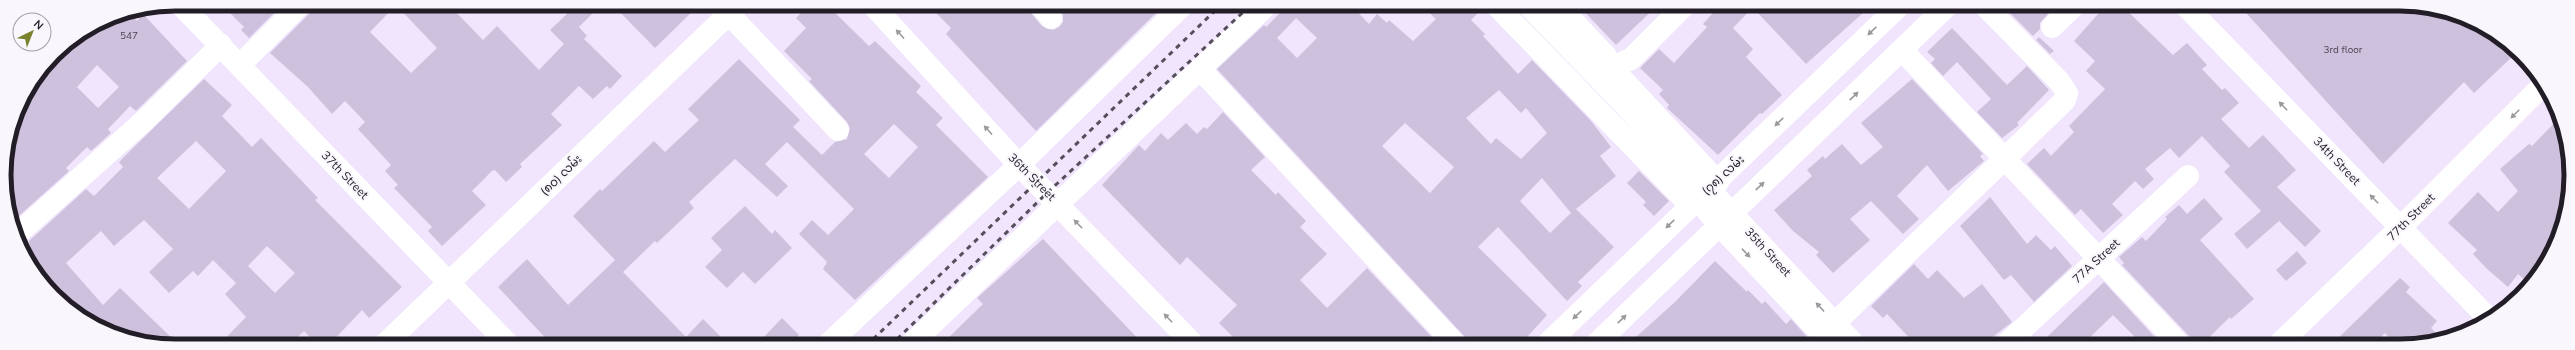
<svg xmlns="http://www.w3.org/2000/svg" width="2575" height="350" viewBox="0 0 2575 350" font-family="'Nunito Sans','Noto Sans Myanmar',sans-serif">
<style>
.building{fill:#cec1dd;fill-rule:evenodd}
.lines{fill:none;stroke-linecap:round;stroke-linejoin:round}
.minor{stroke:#fff;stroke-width:22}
.tertiary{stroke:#fff;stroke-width:22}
.primary{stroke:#fff;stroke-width:22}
.rail{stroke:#554f5c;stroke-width:3;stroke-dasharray:5 5;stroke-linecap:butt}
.oneway{fill:#9c999e}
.labels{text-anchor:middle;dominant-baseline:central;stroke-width:4;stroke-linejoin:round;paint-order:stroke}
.number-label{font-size:10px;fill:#4d4654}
.street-label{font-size:12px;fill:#221d27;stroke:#f9f6fc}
.rim{fill:none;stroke:#221d27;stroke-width:5}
</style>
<rect width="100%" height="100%" fill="#f0e5fd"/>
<!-- building -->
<g class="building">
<path d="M221,4h62l-34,34 -8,-8 3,-3z"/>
<path d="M313,4h135l35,36 14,-14 42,44 25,-26 -14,-14 17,-16 -10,-10h45l-23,23 8,9 -3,3 38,37 -12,13 -3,-3 -14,13 -14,-13 -28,28 11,11 -42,39 2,3 -16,15 -11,-12 -3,1 -20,20 14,14 -44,41 -14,-15 4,-4 -38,-39 4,-3 -13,-14 6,-6 -33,-36 7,-7 -20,-21 -13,13 -24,-27 -38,-34 40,-40zM396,5l41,43 -26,25 -41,-41z"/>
<path d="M612,4h88l-45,44z"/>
<path d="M810,4h16l43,42 6,-5 46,45 -5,6 27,26 -7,7 52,52 -133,123 -32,-31 4,-7 -28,-28 13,-14 16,15 26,-26 -67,-67 -22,22 23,22 -11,11 -42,-38 -46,43 5,6 -37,35 -2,-2 -32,31 63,65 17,-18 17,17 -10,10h-157l-55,-59 29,-28 41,46 47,-45 -42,-44 27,-27 2,2 52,-50 11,11 34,-32 -11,-11 51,-50 61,61 -7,7 29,28 13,-13 12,-3 3,-11 -3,-6 -38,-41 3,-2 -28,-28 22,-23 -10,-10zM894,124l24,23 -29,31 -25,-24z"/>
<path d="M927,4h100l3,8 12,14 11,4 6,-3 4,-5v-7l-7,-11h109l-129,127 -90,-97 5,-6z"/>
<path d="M1282,4h68l19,20 8,-10 10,9 2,-3 24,21 23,-22 -16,-15h63v4l-12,12 14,14 -2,2 35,38 14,-14 59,61 20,26 -11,9 16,20 -40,33 38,38 -36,35 4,4 -15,15 -69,-74 -20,20 69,68 -28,31h-50l-3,-8 -249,-269 47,-44 2,2 19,-19zM1296,18l21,20 -20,20 -20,-20zM1499,90l22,23 5,-5 21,25 -26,26 -25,-21 -5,6 -25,-26zM1405,123l49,44 -24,26 -48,-47zM1542,178l29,35 -21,20 -30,-32z"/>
<path d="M1577,4h82l-43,41z"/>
<path d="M1721,4h35l-23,24 20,21 -7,8 36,38 -20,19 -2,-1 -42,42 -51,-47 2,-3 -10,-11 4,-4 -23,-22 19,-19 15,14 33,-36 -4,-3z"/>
<path d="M1766,4h107l-67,60 -49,-52z"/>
<path d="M2001,4h38l9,10 -8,9v6l-7,7z"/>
<path d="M2107,4h13l53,51 14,-12 20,22 -5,4 20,21 3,-2 14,15 -18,16 28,29 14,-13 33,35 -19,17 44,44 -16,16 -26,-26 -32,28 -13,-15 27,-23 -37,-39 6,-6 -28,-30 -23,22 -9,-10 -25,21 9,10 -11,10 -8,-8 -23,23 11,11 -20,18 -22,-24 -6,6 -48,-51 17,-16 7,8 23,-24 -5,-6 36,-37 -19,-18 9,-10 -21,-20z"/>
<path d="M2238,4h173l65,18 40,31 -42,40 -10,-11 -81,82z"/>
<path d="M129,13l8,8 6,-7 44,47 -51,50 -6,-5 -22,23 3,4 -20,18 -4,-4 -21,21 3,3 -57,51 -8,-58 18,-64 27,-39 2,2 14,-15 2,1 9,-10 34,-22zM97,65l22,22 -21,21 -21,-21z"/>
<path d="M1952,28l55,57 20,-19 22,24 -32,33 2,2 -17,13 -25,-26 14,-13 -34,-37 -14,14 -12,-13 4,-4 -8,-7z"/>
<path d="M2039,37l15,14 -4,3 -14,-14z"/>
<path d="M204,79l28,26 -10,11 30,31 9,-9 57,60 -3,2 87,87 -33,31 -7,-8 -34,36h-10l-14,-15 -16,15h-70l28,-29 -21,-23 11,-11 -23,-23 -15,16 -5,-5 -24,22 -20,-21 24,-23 -29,-29 -30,26 -13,-15 -35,32 37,42 17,-17 60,58h-16l-65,-18 -36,-27 3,-3 -20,-22 -4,4 -18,-30 6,-4 -1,-5 57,-52 8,7 29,-29 -4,-5 14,-14zM196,141l30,30 -37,38 -32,-31zM267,246l28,27 -20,20 -27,-27z"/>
<path d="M1912,79l71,75 -3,2 4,5 -36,30 -21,-26 -30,31 22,23 -16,15 -32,-33 -21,18 20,21 -37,33 -17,-18 3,-3 -26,-21 -19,-21 38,-34 -5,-6 16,-14 2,3 17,-15 19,21 22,-18 -22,-24z"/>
<path d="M1223,112l42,45 -14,13 25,25 2,-3 28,29 -6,6 27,27 -27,26 27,28 40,-40 73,78h-198l-23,-23 18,-18 -50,-48 -7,8 -78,-80 37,-40 6,6 16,-18 7,7 18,-17 11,11 7,-7 3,2z"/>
<path d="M2560,117l11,69 -18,64 -24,34 -11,-10 -10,13 -22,-19 -13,-14 4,-4 -29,-27 30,-31 20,20 20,-21 -18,-22 29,-25 3,2z"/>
<path d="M1639,171l30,30 -15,15 -11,-11 3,-3 -19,-19z"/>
<path d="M1990,197l37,47 9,-9 15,15 4,-4 17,20 -38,36 -23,-27 -7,5 -44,-54z"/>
<path d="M2204,198l19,21 -23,21 54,59 -23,20 -1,-2 -30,29h-7l-3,-9 -68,-72 2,-2 -5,-6 23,-20 4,4 21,-22 -2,-2 14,-12 8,9z"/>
<path d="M745,206l27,28 3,-4 17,18 -37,36 -12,-12 -16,16 -22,-21 17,-17 -11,-12z"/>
<path d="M1043,239l102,107h-205l43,-42 -6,-6z"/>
<path d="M2297,251l10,12 -21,18 -10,-11z"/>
<path d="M1715,261l32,31 1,-2 14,14 3,-3 21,23 5,-5 24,27h-189l49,-44z"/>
<path d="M1914,264l14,15 9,-9 27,28 18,-14 30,38 -31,24h-20l-6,-8 -7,8h-31l-30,-32 -4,4 -12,-12z"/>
<path d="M2400,278l10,9 -4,5 31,29 -6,7 10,10 -30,8h-14l-12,-13 -14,13h-41z"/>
<path d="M2104,282l59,64h-19l-31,-31 -32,31h-27l-7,-9z"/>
<path d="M782,318l17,17 -10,11h-19l-7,-8z"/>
</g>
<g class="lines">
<!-- minor -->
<g class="minor">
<path d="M180,4l330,342"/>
<path d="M872,4l147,161 176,181"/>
<path d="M1039,4l12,14"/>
<path d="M1495,4l195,201"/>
<path d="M1557,4l49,52 5,11 20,-8 55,-55"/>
<path d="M2184,4l305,315"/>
<path d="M729,14l109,116"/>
<path d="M2052,27l24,-23"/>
<path d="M1902,50l279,296"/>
<path d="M240,65l61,-61"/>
<path d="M1611,67l107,115"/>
<path d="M1200,69l257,277"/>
<path d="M16,235l129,-115 76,-75"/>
<path d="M1835,323l230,-223 2,-7 -8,-12 -76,-77"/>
<path d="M383,346l356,-342"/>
<path d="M826,346l193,-181 165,-161"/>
<path d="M909,346l359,-342"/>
<path d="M2004,346l184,-170"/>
</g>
<!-- tertiary -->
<path class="tertiary" d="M2277,346l124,-119 141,-141"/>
<!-- primary -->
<g class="primary">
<path d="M1527,4l97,100 52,58 32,26 148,158"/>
<path d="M1688,188l31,37 114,121"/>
<path d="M1545,346l356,-342"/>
<path d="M1594,346l355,-342"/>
</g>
<!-- rail -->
<g class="rail">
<path d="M866,346l356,-342"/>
<path d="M890,346l158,-154 204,-188"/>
</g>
</g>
<!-- one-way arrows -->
<defs><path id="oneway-solid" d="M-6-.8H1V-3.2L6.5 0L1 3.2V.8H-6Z"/></defs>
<g class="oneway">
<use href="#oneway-solid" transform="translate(1872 31) rotate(137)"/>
<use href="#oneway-solid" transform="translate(900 34) rotate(-132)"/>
<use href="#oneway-solid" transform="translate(1854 96) rotate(-44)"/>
<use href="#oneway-solid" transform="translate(2283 106) rotate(-134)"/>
<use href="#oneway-solid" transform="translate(2515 114) rotate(135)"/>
<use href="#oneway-solid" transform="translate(1779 122) rotate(136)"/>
<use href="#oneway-solid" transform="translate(988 130) rotate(-132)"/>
<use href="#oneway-solid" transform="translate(1760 186) rotate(-44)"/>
<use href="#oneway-solid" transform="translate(2374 199) rotate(-134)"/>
<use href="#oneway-solid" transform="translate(1078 224) rotate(-134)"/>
<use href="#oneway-solid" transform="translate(1670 224) rotate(136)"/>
<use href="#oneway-solid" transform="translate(1746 253) rotate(47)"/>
<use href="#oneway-solid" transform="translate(1820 307) rotate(-133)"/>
<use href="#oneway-solid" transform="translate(1577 315) rotate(136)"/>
<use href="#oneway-solid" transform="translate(1168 318) rotate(-134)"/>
<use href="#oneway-solid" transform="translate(1622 319) rotate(-44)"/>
</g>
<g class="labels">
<!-- number labels -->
<g class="number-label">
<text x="129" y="36">547</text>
<text x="2343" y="50">3rd floor</text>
</g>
<!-- street labels -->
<g class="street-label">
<text transform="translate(2337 161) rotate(46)">34th Street</text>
<text transform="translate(345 175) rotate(46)">37th Street</text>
<text transform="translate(561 175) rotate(-44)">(၈၀) လမ်း</text>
<text transform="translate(1723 175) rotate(-42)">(၇၈) လမ်း</text>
<text transform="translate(1032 177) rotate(45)">36th Street</text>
<text transform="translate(2411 217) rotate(-45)">77th Street</text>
<text transform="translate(1768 252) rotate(47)">35th Street</text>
<text transform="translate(2096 261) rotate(-43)">77A Street</text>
</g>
</g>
<!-- crop -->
<path d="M0 0H2575V350H0ZM175 11H2400A164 164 0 0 1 2564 175V175A164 164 0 0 1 2400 339H175A164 164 0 0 1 11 175V175A164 164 0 0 1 175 11Z" fill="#f9f6fc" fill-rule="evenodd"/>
<path class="rim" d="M175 11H2400A164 164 0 0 1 2564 175V175A164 164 0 0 1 2400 339H175A164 164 0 0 1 11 175V175A164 164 0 0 1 175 11Z"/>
<!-- north arrow -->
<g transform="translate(32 32) rotate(43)"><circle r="19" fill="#f9f6fc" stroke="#a39fa7"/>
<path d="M0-3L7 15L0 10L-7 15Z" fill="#7a822e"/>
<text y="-6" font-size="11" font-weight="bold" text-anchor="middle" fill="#221d27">N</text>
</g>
</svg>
